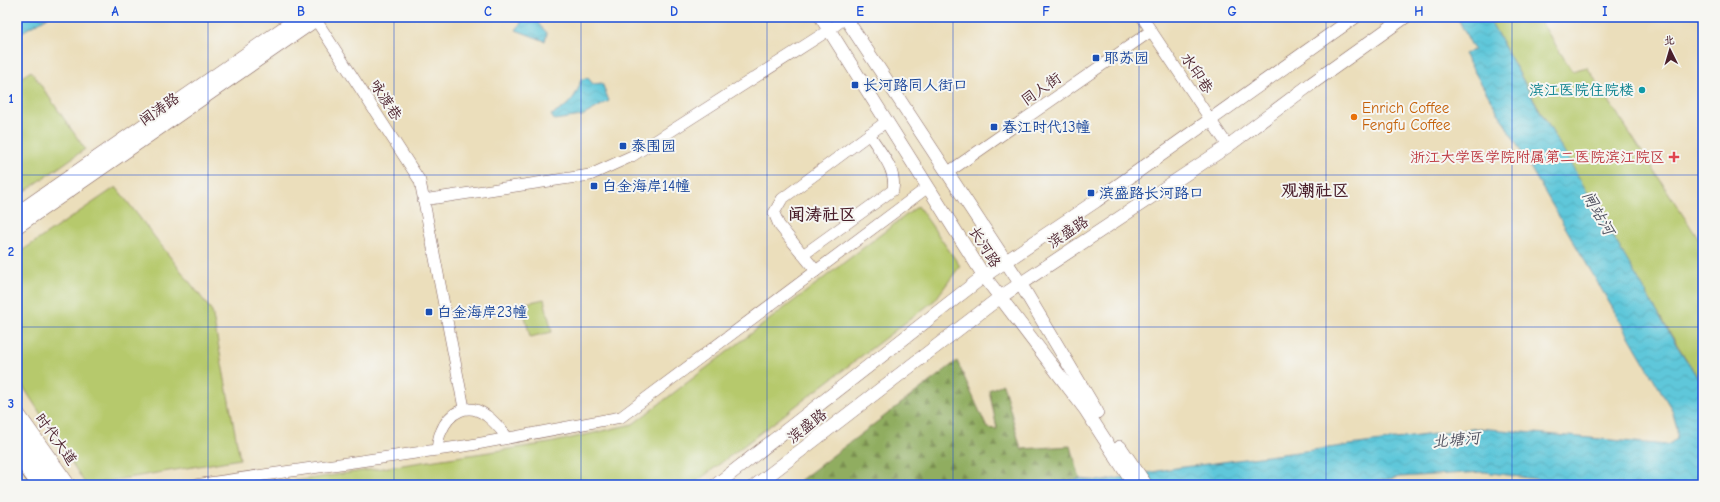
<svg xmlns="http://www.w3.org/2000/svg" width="1720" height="502" viewBox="0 0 1720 502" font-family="'Comic Neue','LXGW WenKai TC',sans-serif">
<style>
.grass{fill:#b6c96c;stroke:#80744c}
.forest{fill:url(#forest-firs);stroke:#6d6646}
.water{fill:url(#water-waves);stroke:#547382}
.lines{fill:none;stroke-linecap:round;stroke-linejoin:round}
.minor-casing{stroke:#82625d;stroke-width:12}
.major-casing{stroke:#82625d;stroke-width:14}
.highway-casing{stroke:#82625d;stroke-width:18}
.minor{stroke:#fff;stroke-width:11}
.major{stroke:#fff;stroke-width:13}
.highway{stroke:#fff;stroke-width:16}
.grid{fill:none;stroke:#1d4ed8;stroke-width:1;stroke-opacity:0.55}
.transit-dot{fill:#1a4fb4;stroke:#f6f6f2;stroke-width:1.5}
.culture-dot{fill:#0f9aa8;stroke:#f6f6f2;stroke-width:1.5}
.food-dot{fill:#e8710a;stroke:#f6f6f2;stroke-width:1.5}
.health-dot{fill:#e0444e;stroke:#f6f6f2;stroke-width:1.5}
.labels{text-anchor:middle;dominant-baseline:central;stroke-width:4;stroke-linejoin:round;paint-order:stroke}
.transit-label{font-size:15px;fill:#164399;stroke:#f6f6f2;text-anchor:start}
.street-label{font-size:15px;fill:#4a1f2b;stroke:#f6f6f2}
.culture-label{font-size:15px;fill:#0d838f;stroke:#f6f6f2;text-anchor:end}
.food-label{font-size:15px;fill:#c56008;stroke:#f6f6f2;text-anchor:start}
.health-label{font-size:15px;fill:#be3a42;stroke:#f6f6f2;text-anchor:end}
.water-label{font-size:16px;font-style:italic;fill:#505160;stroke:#f6f6f2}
.quarter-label{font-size:17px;font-weight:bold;fill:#4a1f2b;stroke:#f6f6f2}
.neatline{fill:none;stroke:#1d4ed8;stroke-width:1.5}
.grid-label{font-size:13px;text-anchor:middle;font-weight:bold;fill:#1d4ed8}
</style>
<defs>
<pattern id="forest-firs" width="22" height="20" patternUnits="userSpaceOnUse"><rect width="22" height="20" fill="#90ad60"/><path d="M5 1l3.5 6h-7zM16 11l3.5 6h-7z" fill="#788c4f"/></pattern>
<pattern id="water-waves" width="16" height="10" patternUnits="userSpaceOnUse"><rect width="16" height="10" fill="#5ec7da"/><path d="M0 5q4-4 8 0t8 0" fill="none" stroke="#53aabb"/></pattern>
</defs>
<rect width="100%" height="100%" fill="#f6f6f2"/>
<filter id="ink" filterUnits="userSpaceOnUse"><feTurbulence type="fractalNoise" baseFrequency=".025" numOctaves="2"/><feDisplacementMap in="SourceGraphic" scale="8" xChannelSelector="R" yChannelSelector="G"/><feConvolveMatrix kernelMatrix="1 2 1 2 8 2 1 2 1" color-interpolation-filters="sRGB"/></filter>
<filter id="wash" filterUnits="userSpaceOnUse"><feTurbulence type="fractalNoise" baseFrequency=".012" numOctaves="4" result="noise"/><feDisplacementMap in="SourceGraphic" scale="16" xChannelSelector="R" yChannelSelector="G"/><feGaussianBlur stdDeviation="0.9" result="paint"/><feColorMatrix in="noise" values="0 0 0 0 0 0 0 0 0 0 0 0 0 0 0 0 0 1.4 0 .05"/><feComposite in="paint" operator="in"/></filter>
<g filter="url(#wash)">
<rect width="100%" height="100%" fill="#ebdebb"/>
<!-- grass -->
<g class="grass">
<path d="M1488,17h50l34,54 15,-4 116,179v140c-76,-120 -146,-245 -215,-369z"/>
<path d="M31,71l54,78 -68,48v-117z"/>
<path d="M116,187l96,124 28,148 -154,26 -69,-108v-123z"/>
<path d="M918,206l42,60 -25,34 -243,185h-424l282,-42 83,-19z"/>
<path d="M544,299l8,33 -22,5 -8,-33z"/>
</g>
<!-- forest -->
<path class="forest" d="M957,361l30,67 10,1 -8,-39 14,-6 18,65 50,-3 9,33 -43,6h-243z"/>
<!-- water -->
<g class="water">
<path d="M17,17h31l-31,18z"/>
<path d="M522,17h16v6l9,10 -2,8 -29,-11 5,-7z"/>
<path d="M1457,17h31l48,87 138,237 29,45v99h-125l-93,-13 -85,5 -33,6 -34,2h-296l43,-6 23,2 66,-12 310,-41 188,17 10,-6v-11l-5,-18 -208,-356 10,-4z"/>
<path d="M588,78l5,6 9,-1 7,18 -27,15 -28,4 -3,-5c16,-7 27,-19 30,-36z"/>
</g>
</g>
<g filter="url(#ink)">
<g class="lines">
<!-- minor casing -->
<g class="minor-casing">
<g id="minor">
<path d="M1142,17l86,129"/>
<path d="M316,20l104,161 44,227"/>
<path d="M947,173l204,-142"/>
<path d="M423,200l167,-25 42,-19 197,-126 16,-12"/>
<path d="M803,255l90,-65c4,-21 -13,-38 -24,-56"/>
<path d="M816,271l-37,-46 -5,-12 8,-14 105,-78"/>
<path d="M437,450c1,-6 1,-13 4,-18 8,-20 27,-31 46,-16 8,6 15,15 21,22"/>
<path d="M195,485l276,-40 150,-28 307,-230"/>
</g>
</g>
<!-- major casing -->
<g class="major-casing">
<g id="major">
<path d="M821,17l163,259 101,133 49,76"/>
<path d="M845,17l175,266 77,129"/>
<path d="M17,213l282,-196"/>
<path d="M17,227l303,-210"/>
<path d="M17,412l52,73"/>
<path d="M1120,447l26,38"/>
<path d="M716,485l268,-209 112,-75 259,-184"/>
<path d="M756,485l243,-187 229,-152 83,-62 94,-67"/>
</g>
</g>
<!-- highway casing -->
<g class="highway-casing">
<g id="highway">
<path d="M17,428l42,57"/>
<path d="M17,453l23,32"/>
</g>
</g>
<!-- minor -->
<use href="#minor" class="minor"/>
<!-- major -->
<use href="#major" class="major"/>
<!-- highway -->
<use href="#highway" class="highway"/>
</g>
</g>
<!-- grid -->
<path class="grid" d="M208,17v468M394,17v468M581,17v468M767,17v468M953,17v468M1139,17v468M1326,17v468M1512,17v468M17,175h1686M17,327h1686"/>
<!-- markers -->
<g class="transit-dot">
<rect x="1092" y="54" width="8" height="8" rx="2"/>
<rect x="851" y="81" width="8" height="8" rx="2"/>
<rect x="990" y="123" width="8" height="8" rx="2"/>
<rect x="619" y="142" width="8" height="8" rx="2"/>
<rect x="590" y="182" width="8" height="8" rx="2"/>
<rect x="1087" y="189" width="8" height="8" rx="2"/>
<rect x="425" y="308" width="8" height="8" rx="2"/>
</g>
<circle class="culture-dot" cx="1642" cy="90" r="4"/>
<circle class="food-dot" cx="1354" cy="117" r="4"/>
<path class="health-dot" d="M1672 151h4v4h4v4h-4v4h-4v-4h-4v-4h4z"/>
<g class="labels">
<!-- transit labels -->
<g class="transit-label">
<text x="1104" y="58">耶苏园</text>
<text x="863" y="85">长河路同人街口</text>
<text x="1002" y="127">春江时代13幢</text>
<text x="631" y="146">泰围园</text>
<text x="602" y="186">白金海岸14幢</text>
<text x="1099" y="193">滨盛路长河路口</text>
<text x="437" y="312">白金海岸23幢</text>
</g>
<!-- street labels -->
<g class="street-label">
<text transform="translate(1197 73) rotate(56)">水印巷</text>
<text transform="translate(1041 89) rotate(-35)">同人街</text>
<text transform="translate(386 100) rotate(57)">咏渡巷</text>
<text transform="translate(159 109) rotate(-35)">闻涛路</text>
<text transform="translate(1068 232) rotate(-33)">滨盛路</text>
<text transform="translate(985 247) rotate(58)">长河路</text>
<text transform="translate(807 426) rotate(-38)">滨盛路</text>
<text transform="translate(56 439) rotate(54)">时代大道</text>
</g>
<!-- culture labels -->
<g class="culture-label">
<text x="1634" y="90">滨江医院住院楼</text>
</g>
<!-- food labels -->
<g class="food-label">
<text x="1362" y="108">Enrich Coffee<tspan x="1362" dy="17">Fengfu Coffee</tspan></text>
</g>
<!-- health labels -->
<g class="health-label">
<text x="1665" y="157">浙江大学医学院附属第二医院滨江院区</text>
</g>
<!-- water labels -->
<g class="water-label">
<text transform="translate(1598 213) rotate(60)">闸站河</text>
<text transform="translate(1456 440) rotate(-5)">北塘河</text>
</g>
<!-- quarter labels -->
<g class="quarter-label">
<text x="1315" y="190">观潮社区</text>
<text x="822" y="214">闻涛社区</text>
</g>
</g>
<!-- margin -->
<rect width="1720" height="502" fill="none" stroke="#f6f6f2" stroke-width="44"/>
<!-- north arrow -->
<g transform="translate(1670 50) rotate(355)" stroke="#f6f6f2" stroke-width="3" paint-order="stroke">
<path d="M0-3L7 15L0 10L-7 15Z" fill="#4a1f2b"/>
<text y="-6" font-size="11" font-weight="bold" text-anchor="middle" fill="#4a1f2b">北</text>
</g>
<rect x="22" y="22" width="1676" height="458" class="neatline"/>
<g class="grid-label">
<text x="115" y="16">A</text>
<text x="301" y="16">B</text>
<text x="488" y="16">C</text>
<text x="674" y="16">D</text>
<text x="860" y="16">E</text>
<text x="1046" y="16">F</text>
<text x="1232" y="16">G</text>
<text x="1419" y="16">H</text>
<text x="1605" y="16">I</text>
<text x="11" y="103">1</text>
<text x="11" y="256">2</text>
<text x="11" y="408">3</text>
</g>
</svg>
